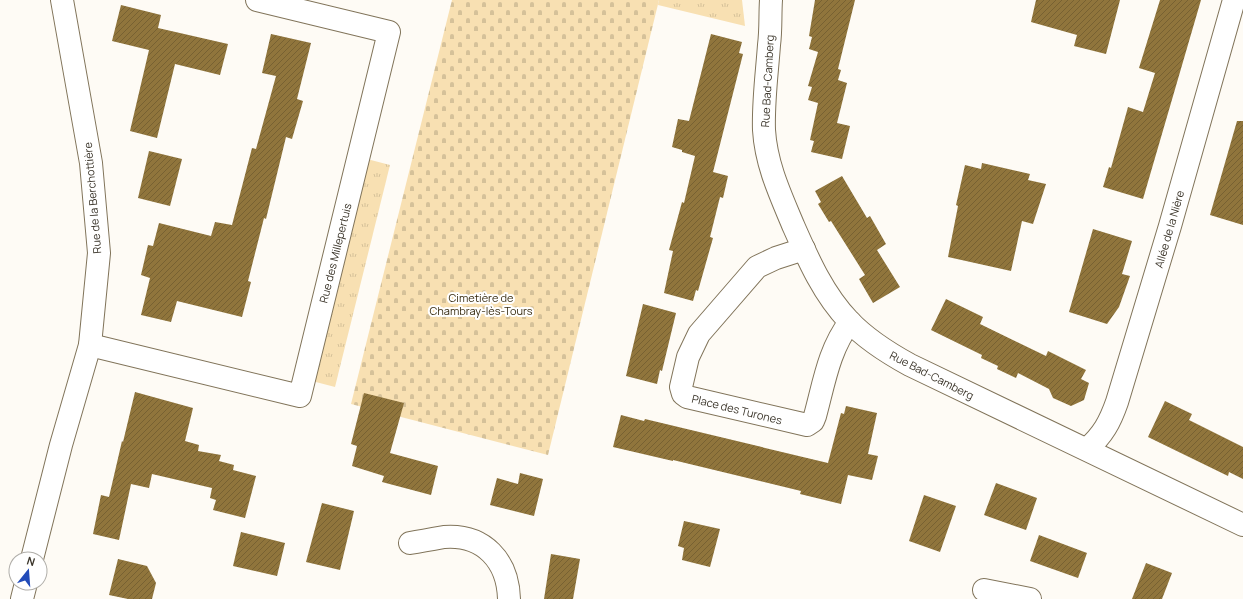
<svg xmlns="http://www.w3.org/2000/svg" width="1243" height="599" viewBox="0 0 1243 599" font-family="Manrope,sans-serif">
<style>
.grass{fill:url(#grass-tufts)}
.cemetery{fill:url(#cemetery-stones)}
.building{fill:url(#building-hatch)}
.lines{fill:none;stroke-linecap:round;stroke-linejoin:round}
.minor-casing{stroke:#81745a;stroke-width:24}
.tertiary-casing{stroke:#81745a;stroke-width:24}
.minor{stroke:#fff;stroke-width:22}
.tertiary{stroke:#fff;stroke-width:22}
.labels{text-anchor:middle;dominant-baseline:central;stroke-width:4;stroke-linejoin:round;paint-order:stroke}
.street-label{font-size:11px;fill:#3a3429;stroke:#fff}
.park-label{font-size:11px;fill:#372b10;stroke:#fff}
</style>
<defs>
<pattern id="grass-tufts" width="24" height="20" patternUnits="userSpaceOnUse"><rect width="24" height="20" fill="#f8e0b2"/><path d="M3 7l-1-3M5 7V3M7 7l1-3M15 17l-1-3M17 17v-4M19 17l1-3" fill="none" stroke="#d5c199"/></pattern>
<pattern id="cemetery-stones" width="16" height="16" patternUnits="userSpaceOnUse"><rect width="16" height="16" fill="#f8e0b2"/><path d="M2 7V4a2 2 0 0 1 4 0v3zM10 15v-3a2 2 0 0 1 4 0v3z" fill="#d5c199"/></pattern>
<pattern id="building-hatch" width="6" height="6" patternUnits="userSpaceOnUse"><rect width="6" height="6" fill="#90753c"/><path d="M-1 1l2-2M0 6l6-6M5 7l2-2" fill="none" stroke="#776132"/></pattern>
</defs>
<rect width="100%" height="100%" fill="#fefbf5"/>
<!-- grass -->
<g class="grass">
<path d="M659,0h83l3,26 -87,-21z"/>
<path d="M367,159l23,6 -55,222 -23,-6z"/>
</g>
<!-- cemetery -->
<path class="cemetery" d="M452,0h207l-111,455 -197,-51z"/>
<!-- building -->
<g class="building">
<path d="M815,0h40l-17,69 3,1 -3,10 9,3 -10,40 13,3 -8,33 -31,-7 3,-11 -4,-1 8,-37 -10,-3 4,-13 -4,-1 10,-34 -9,-3 3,-12 -3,-1z"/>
<path d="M1036,0h84l-14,54 -32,-8 3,-11 -46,-13z"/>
<path d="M1160,0h41l-58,199 -40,-12 6,-20 2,1 17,-61 15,5 12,-39 -16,-5z"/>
<path d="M121,5l40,10 -3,13 70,16 -8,31 -45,-11 -18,74 -27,-7 19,-81 -37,-9z"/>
<path d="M271,34l40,9 -14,56 6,2 -11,38 -6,-2 -20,82 -2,-1 -16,63 3,1 -9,35 -65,-16 -6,21 -30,-7 9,-37 -9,-3 7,-30 5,1 6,-23 52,13 4,-14 17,3 20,-77 4,1 20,-73 -14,-3z"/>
<path d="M711,34l31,8 -3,11 4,1 -30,118 15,4 -5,22 -3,-1 -10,40 3,1 -15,53 -2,-1 -3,11 -29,-8 9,-42 -4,-1 13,-48 2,1 11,-47 -13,-4v-2l-10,-3 6,-28 11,2z"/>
<path d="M1237,121h6v104l-33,-10z"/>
<path d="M149,151l33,8 -12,47 -32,-8z"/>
<path d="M982,163l48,11 -2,6 18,4 -13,40 -11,-3 -11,50 -63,-14 10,-51 -2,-1 9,-40 16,4z"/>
<path d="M842,176l25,42 3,-2 16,28 -9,6 23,37 -27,16 -14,-24 6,-4 -34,-54 -2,1 -11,-18 3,-2 -6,-11z"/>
<path d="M1093,229l39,12 -10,33 8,2 -11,31 -12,17 -38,-12z"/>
<path d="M946,299l37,18 -3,7 66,32 2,-5 38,19 -5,9 8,4 -5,17 -13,6 -18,-8 -4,-9 -31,-16 -2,5 -19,-9 1,-3 -17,-8 1,-3 -51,-25z"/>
<path d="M643,304l33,9 -14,58 -2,-1 -3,14 -31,-8z"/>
<path d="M135,392l58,16 -8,33 14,4 -1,6 23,4 -2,6 15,4 -1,5 23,6 -11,42 -32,-8 3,-10 -6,-2 2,-10 -60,-14 -3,14 -18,-4 -12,56 -26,-6 8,-39 8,2 13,-56 1,1z"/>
<path d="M364,393l40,10 -14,50 48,13 -7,29 -49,-13 2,-6 -32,-10 5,-20 -6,-2z"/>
<path d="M1165,401l27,13 -3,6 54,27v32l-14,-7 -1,4 -80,-39z"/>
<path d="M846,406l31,7 -9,41 10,2 -6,24 -24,-5 -7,29 -41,-10 1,-3 -128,-31v1l-60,-14 8,-32 23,6 1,-2 183,44 13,-50 3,1z"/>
<path d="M520,473l23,6 -9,37 -44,-11 7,-27 21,6z"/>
<path d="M996,483l41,15 -11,32 -42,-15z"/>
<path d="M924,495l32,11 -16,46 -31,-11z"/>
<path d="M322,503l32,8 -14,59 -34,-8z"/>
<path d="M684,521l36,8 -10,38 -28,-7 2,-12 -6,-2z"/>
<path d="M241,532l44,11 -8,33 -44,-10z"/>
<path d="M1039,535l48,18 -9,25 -48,-17z"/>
<path d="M551,554l29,5 -7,40h-29z"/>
<path d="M118,559l29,7 9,17 -4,16h-24l-19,-4z"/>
<path d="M1146,563l26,10 -10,26h-30z"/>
</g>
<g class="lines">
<!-- minor casing -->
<g class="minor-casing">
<g id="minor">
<path d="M804,249l-28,9 -19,9 -58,67 -11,23 -7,30 2,7 4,3 120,28 6,-4 2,-5c9,-33 14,-67 35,-94"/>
<path d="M90,345l210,51 89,-364 -132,-32"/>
<path d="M1087,449c16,-14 23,-27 30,-47l53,-176 64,-226"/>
<path d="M410,543c12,-2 23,-4 34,-6 40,-3 64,24 65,62"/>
<path d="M32,559l29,-114 29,-100 9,-92 -8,-90 -29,-163"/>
<path d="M984,590l46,9"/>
<path d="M22,599l4,-16"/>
</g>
</g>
<!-- tertiary casing -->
<g class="tertiary-casing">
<path id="tertiary" d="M771,0c-1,15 0,30 -2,45 -2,28 -6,57 -5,85 2,34 16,64 29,95 15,34 30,69 56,96 18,19 39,32 61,44l333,160"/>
</g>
<!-- minor -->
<use href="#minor" class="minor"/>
<!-- tertiary -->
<use href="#tertiary" class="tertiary"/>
</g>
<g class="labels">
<!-- street labels -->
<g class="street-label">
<text transform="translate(767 81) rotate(-87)">Rue Bad-Camberg</text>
<text transform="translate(92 198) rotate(-95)">Rue de la Berchottière</text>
<text transform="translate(1169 229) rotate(-74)">Allée de la Nière</text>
<text transform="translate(335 253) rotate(-76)">Rue des Millepertuis</text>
<text transform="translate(932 375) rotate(27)">Rue Bad-Camberg</text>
<text transform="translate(737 409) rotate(14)">Place des Turones</text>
</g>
<!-- park labels -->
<g class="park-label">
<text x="481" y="297">Cimetière de<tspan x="481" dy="13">Chambray-lès-Tours</tspan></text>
</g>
</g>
<!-- north arrow -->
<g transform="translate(28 571) rotate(17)"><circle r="19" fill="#ffffff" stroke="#b0aea9"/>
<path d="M0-3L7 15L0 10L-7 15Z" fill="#224bb9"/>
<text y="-6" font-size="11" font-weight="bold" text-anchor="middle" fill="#3a3429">N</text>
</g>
</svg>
